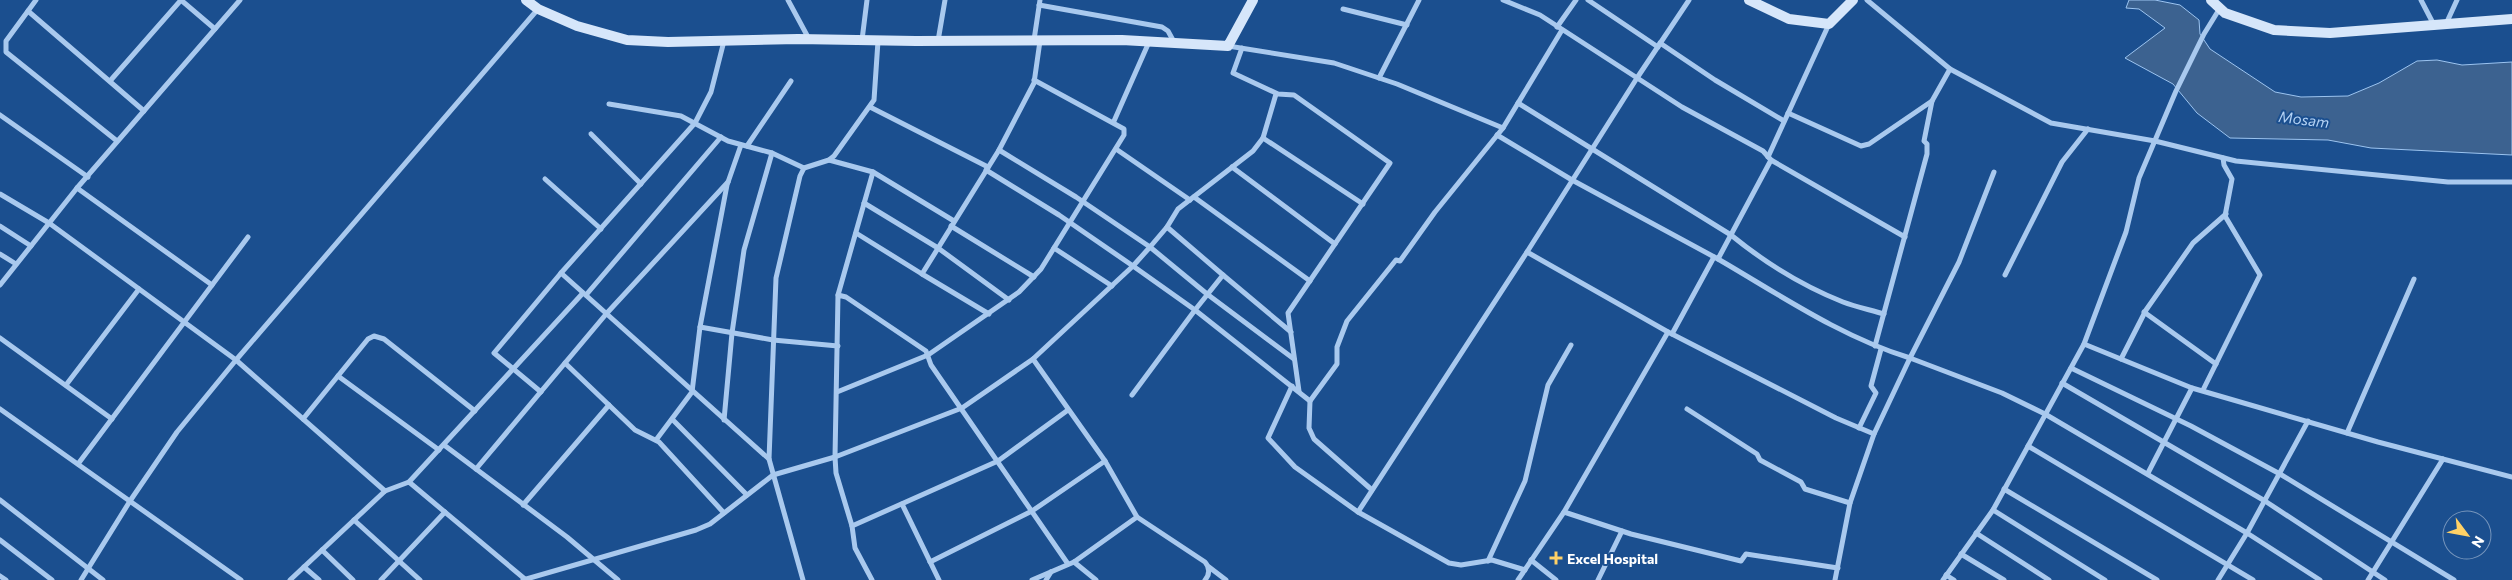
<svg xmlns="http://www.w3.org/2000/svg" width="2512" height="580" viewBox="0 0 2512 580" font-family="Commissioner,sans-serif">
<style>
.water{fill:#3c6290;stroke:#9cc4f0}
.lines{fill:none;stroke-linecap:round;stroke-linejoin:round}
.street{stroke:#a9c9ee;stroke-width:5}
.secondary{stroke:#d6e6fa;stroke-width:10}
.poi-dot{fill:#ffd166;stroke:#1b4f8f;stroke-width:2}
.labels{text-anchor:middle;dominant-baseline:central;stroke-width:4;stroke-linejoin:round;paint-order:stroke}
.poi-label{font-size:14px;font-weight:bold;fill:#fff;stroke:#1b4f8f;text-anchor:start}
.water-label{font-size:15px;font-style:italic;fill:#b5d3f5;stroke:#1b4f8f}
</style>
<rect width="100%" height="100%" fill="#1b4f8f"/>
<!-- water -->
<path class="water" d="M2129,0h26l25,5 19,15 1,14 10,15 65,43 26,5 47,-1 31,-13 38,-22 20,-1 25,5 50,-3v93l-141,-7 -43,-8 -98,-2 -33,-25 -24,-29 -48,-26 40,-30 -26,-19 -13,-1z"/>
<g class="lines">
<!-- street -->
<g class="street">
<path d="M36,0l-30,41v11l111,89"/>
<path d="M181,0l34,29"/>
<path d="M788,0l21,39"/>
<path d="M1503,0l37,15 142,92 81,44 8,9 134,77"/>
<path d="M1588,0l70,47"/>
<path d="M1867,0l83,69 101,54 104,18 81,20 212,21h64"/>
<path d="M2421,0l13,25"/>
<path d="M1039,5l123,22 6,4 6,11"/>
<path d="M1343,9l64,16"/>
<path d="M28,11l116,100"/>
<path d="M2446,24l11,-24"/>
<path d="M1557,27l19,-27"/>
<path d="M862,40l5,-40"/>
<path d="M1034,40l6,-40"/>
<path d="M938,41l7,-41"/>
<path d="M1660,43l55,37 69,41"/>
<path d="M1228,46l106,17 63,21 106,44 59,-98"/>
<path d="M1242,48l-9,25 45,21 16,1 96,68 -102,150 11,78"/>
<path d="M1379,78l40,-78"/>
<path d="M110,81l71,-81"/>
<path d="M1518,103l213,132c33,27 72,51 112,67 13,5 28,8 41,12"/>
<path d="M609,104l72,12 47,25 44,12 32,15"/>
<path d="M870,107l118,60"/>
<path d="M1788,113l73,33 8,-2 63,-43"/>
<path d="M0,115l88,62"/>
<path d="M1114,121l35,-79"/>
<path d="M591,134l50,50"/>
<path d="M1497,135l75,45 146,79 53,-99"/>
<path d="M1263,138l100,66"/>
<path d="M747,146l44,-65"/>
<path d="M1116,149l74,51"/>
<path d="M999,150l35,-67 6,-42"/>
<path d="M1768,157l61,-133"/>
<path d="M829,160l44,12 -35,123"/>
<path d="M1232,167l103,77"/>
<path d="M986,170l73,45 74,51 17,-19 57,47 87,65"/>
<path d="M873,172l81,49"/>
<path d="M545,179l56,50"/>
<path d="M77,188l135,97"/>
<path d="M0,194l49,29 187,137 149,131"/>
<path d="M1194,197l116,84"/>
<path d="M864,203l74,45 71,52"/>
<path d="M0,226l31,20"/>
<path d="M951,226l83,51"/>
<path d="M1167,227l11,-18 75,-58 10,-13 13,-44"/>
<path d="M856,233l66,41"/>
<path d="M1054,248l58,38"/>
<path d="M0,254l16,10"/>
<path d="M1718,259c62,36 123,78 192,99l49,-96 35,-90"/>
<path d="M561,273l208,186"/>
<path d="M1223,275l68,57"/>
<path d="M2005,275l57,-113 26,-33"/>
<path d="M0,285l77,-97 163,-188"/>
<path d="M586,295l135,-158"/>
<path d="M2144,312l72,52"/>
<path d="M989,314l-67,-40 77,-124 77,47 74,50 17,-20 56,48 -28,35 -62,-44 -100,93"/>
<path d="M700,327l73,13 65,6"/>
<path d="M1668,332l-141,-80 110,-174 52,-78"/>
<path d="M1672,334l42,-77"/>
<path d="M0,338l112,81"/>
<path d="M2084,344l108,44 186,54 134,35"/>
<path d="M1875,346l52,-192v-10l-3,-3 8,-40 18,-32"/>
<path d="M2121,359l25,-49 47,-67 33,-29"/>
<path d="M565,363l70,67 24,12 65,71"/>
<path d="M2071,368l120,58 89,48 174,106"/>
<path d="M338,376l101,74"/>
<path d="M2062,383l203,118 120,79"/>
<path d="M66,385l73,-96"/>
<path d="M1292,386l-24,52 27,29 63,45 169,-260"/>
<path d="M2203,390l57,-115 -35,-59 7,-37 -8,-14 -1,-7"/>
<path d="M541,392l-47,-39 67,-80 134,-150 16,-31 13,-51"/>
<path d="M837,392l91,-37 91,-63 22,-23 83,-134v-6l-90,-49"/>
<path d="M1132,395l63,-85 115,91 27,-37v-17l10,-26 49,-61 4,1 35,-49 68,-84"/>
<path d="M1310,401l-1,27 5,11 58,51"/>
<path d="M0,409l241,171"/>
<path d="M1687,409l70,45 3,6 41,22 4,7 45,14"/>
<path d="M303,419l65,-80 6,-3 10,3 91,72"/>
<path d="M672,419l75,76"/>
<path d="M724,420l8,-87 12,-83 28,-97"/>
<path d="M1859,428l17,-35 -5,-7 10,-37"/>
<path d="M2347,433l67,-154"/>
<path d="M656,440l36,-48 8,-65 27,-142 14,-40"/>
<path d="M444,445l123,92 51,43"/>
<path d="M2028,446l225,134"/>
<path d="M78,464l170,-227"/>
<path d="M476,469l131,-156 121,-131"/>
<path d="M2148,473l44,-85"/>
<path d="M409,482l174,-189"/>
<path d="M2004,489l153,91"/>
<path d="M0,500l103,80"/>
<path d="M902,504l37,76"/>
<path d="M523,505l86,-100"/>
<path d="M1993,510l112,70"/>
<path d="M1358,512l91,51 12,2 31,-5 33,10"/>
<path d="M1564,512l67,22 110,27 5,-7 92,14"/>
<path d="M1137,517l68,45c5,6 5,12 0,18"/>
<path d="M354,520l66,60"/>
<path d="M852,526l3,22 17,32"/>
<path d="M1976,533l73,47"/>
<path d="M0,540l52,40"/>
<path d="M322,550l31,30"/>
<path d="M1961,554l43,26"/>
<path d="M1531,560l25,20"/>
<path d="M1488,561l37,-80 23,-96 23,-40"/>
<path d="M930,562l102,-51 73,-50"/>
<path d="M1074,562l22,18"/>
<path d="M304,567l15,13"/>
<path d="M1209,567l17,13"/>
<path d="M1946,575l8,5"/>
<path d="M0,576l6,4"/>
<path d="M81,580l49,-79 47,-69 59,-72 302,-351"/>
<path d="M290,580l95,-89 24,-9 117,98"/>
<path d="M381,580l64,-68"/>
<path d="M523,580l173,-50 14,-6 63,-49 62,-18 1,16 16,53 146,-65 70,-51"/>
<path d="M803,580l-34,-121 7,-181 24,-102 4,-8 25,-8 5,-4 40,-56 4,-59"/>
<path d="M1032,580l42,-18 63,-45 -32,-56 -72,-102 -71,49 -127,49 3,-162 8,2 80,54 5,14 137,199"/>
<path d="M1046,580l5,-8"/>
<path d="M1518,580l46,-68 104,-180 168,86 38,16"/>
<path d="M1598,580l24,-49"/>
<path d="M1835,580l15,-77 24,-69 36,-76 92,35 43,21 202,119 73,47"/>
<path d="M1943,580l50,-70 91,-166 42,-112 13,-54 37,-87 28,-57 16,-26"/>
<path d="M2218,580l29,-47 61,-112"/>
<path d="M2368,580l75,-121"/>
</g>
<!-- secondary -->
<g class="secondary">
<path d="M526,0l12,9 39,17 50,14 41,2 130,-3 118,2 206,-1 106,6 25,-46"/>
<path d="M1749,0l40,19 40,5 24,-24"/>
<path d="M2211,0l14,13 49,17 56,3 182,-14"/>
</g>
</g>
<!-- markers -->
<path class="poi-dot" d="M1553.5 550.5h5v5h5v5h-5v5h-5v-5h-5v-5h5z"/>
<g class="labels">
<!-- poi labels -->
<g class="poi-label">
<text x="1567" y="558">Excel Hospital</text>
</g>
<!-- water labels -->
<g class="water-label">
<text transform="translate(2304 119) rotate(7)">Mosam</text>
</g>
</g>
<!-- north arrow -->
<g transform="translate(2467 535) rotate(122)"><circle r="24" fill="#1b4f8f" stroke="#7695bc"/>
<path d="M0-4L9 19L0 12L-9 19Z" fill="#ffd166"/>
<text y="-8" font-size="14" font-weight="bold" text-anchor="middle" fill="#ffffff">N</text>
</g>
</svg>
